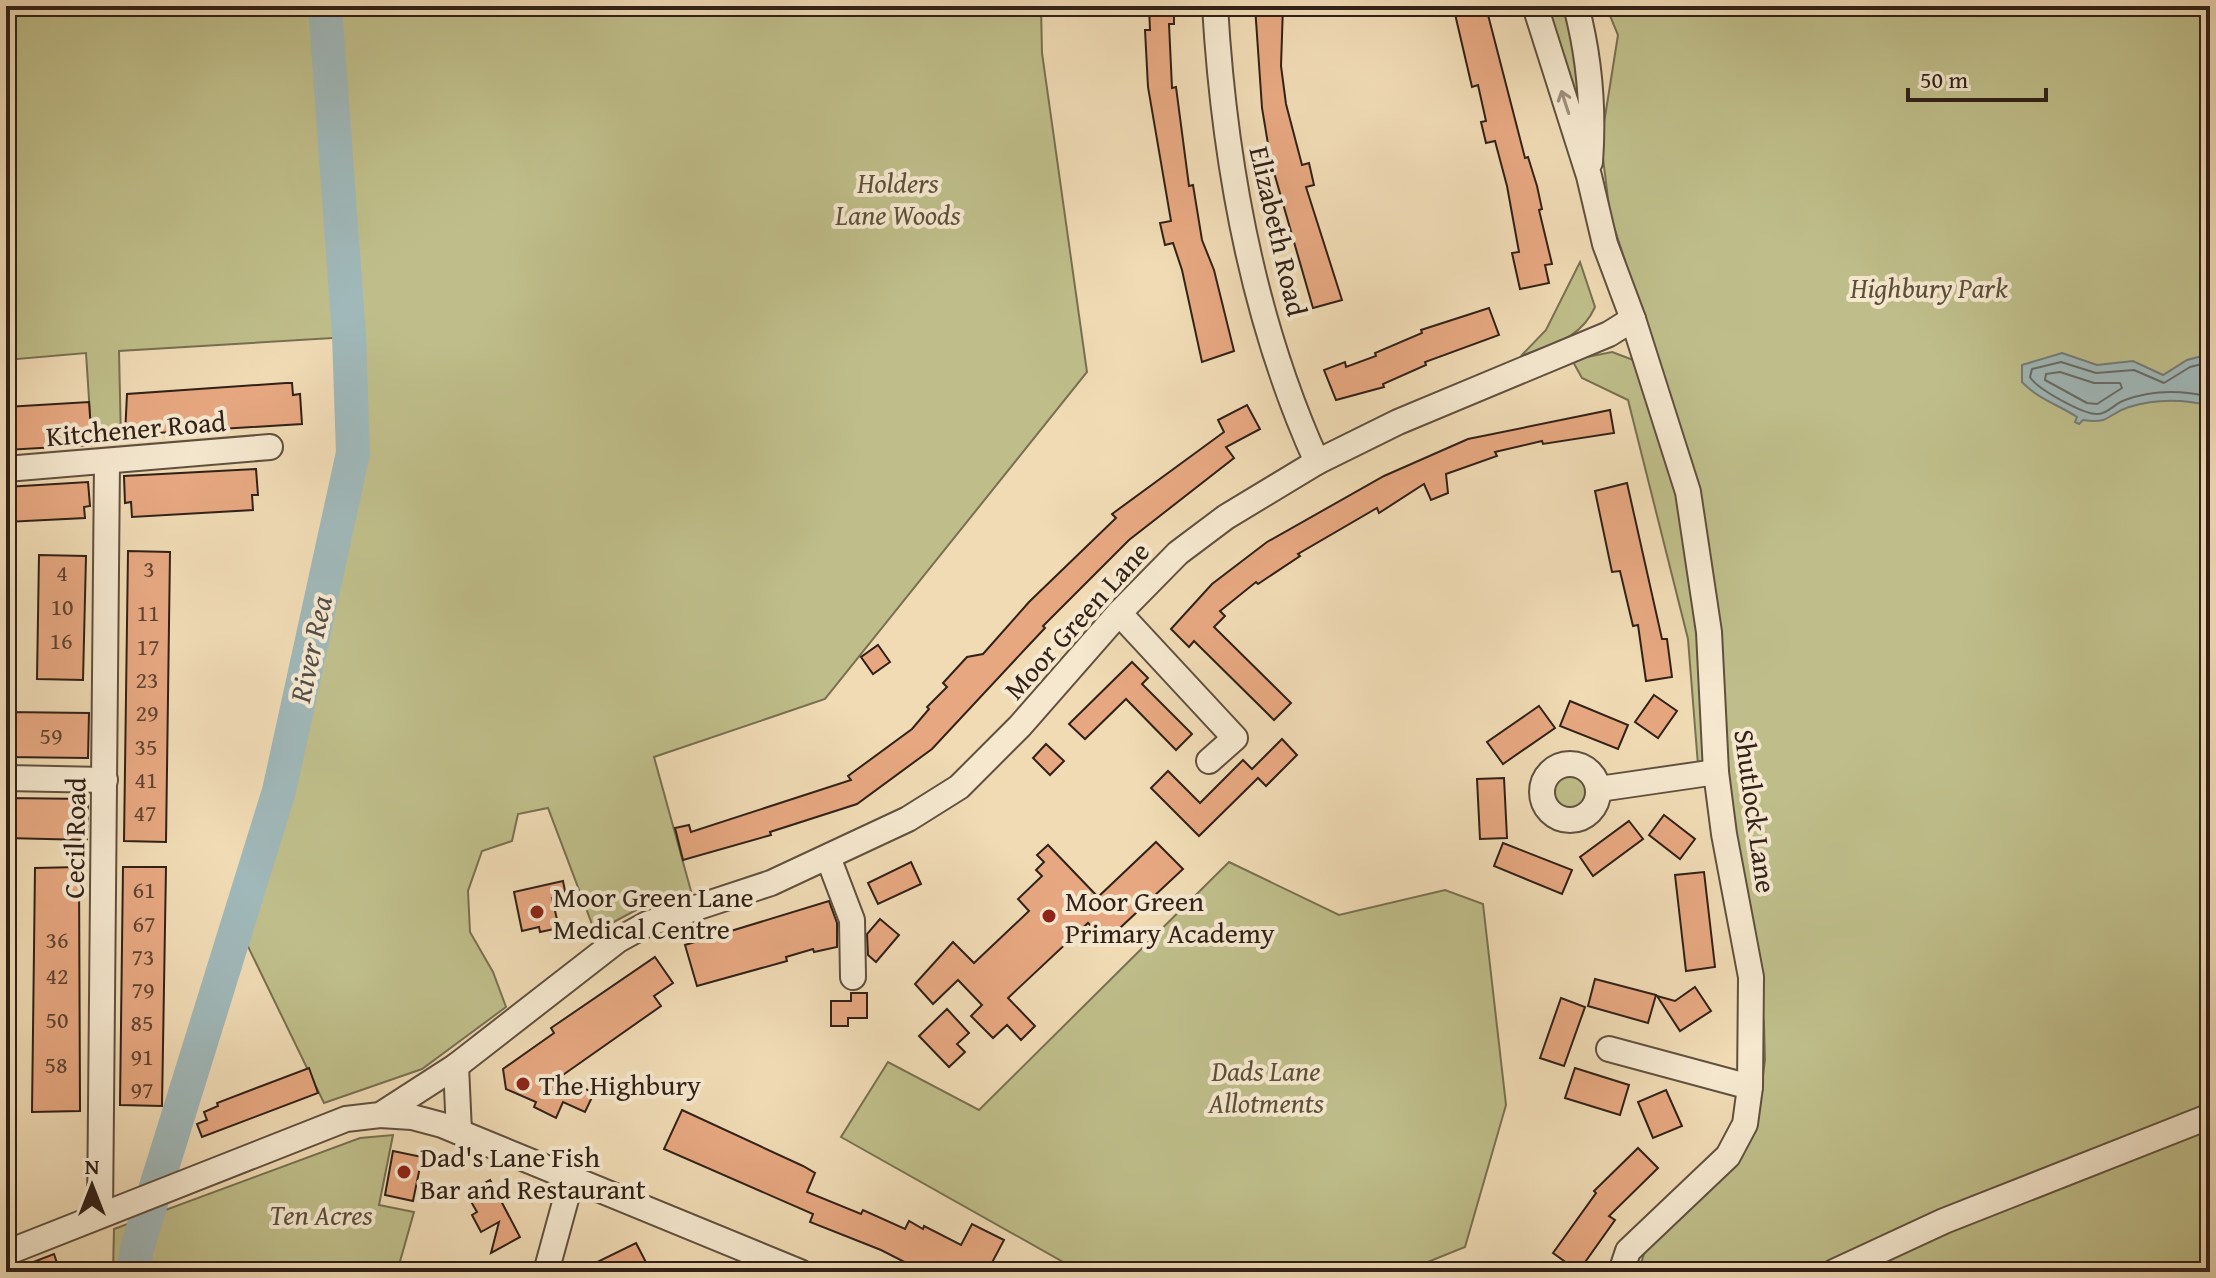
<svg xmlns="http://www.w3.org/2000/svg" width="2216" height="1278" viewBox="0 0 2216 1278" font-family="'Gentium Book Plus',serif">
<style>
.green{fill:#bfbe8a;stroke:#787051;stroke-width:2}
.water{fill:#a0b8b9;stroke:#747c79;stroke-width:2}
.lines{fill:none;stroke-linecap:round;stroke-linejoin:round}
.shore{stroke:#686c68;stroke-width:2}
.river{stroke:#a0b8b9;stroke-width:34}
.building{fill:#e7a881;stroke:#312118;stroke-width:2}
.minor-casing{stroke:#61503f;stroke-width:28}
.minor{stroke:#f5e8cf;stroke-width:24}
.oneway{stroke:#9d8e7d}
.poi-dot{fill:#8f2418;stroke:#f5e8cf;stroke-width:3}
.labels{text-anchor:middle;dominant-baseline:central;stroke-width:8;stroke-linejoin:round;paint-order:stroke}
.number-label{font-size:24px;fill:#5e4332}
.park-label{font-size:28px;font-style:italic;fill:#5c503a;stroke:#f5e8cf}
.street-label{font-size:28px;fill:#312118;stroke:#f5e8cf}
.poi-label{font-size:28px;fill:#312118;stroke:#f5e8cf;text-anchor:start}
.water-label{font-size:30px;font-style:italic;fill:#524e48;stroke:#f5e8cf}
</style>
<rect width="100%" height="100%" fill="#f0dbb5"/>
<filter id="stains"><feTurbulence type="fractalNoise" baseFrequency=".0025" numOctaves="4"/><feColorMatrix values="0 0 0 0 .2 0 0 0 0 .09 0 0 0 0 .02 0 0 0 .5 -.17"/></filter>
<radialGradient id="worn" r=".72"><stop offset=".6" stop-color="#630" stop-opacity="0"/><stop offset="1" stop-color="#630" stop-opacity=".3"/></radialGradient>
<!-- green -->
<g class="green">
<path d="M6,6h1035l1,47 45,319 -262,327 -171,58 37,134 -53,18 -43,23 -47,-124 -30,6 -6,27 -30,10 -14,40 2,41 23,40 13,35 -84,62 -98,34 -85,-175 40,-137 74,-338 -4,-116 -230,14 2,90 -29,4 -6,-92 -80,7z"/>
<path d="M1540,6h29l13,39 4,114z"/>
<path d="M1606,6h604v1266h-572l9,-27 113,-146 5,-39 -1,-36 -16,-120 -90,-543 -48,-146 -9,-73 17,-107z"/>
<path d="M1580,262l15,45c-14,32 -43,37 -74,49l25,-26z"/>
<path d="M1612,352l24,9 39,129 24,138 9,138 -10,-1 -10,-126 -60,-239 -46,-22 -10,-18z"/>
<circle cx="1570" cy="791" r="17"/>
<path d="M1229,862l110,53 106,-25 38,14 23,201 -41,142 -62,25h-322l-240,-135 47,-75 91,48z"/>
<path d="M393,1135l-14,70 35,7 -17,60h-284l1,-43 246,-91z"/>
</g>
<!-- water -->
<path class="water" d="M2062,353l35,12 36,-4 30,14 24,-15 23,-6v52c-27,-7 -54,-7 -81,1 -23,7 -17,17 -46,13l-4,4 -4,-2 2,-5c-20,-13 -39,-18 -55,-35v-17z"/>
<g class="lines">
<!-- shore -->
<g class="shore">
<path d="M2210,362l-20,5 -26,16 -30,-13 -38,3 -35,-11 -29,7 -2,8c7,12 54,38 68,37 10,0 17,-11 27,-14 27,-10 57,-10 85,-3"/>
<path d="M2060,372l34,11h26l2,5 -25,16 -10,-1 -42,-23 1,-6z"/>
</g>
<!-- river -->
<path class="river" d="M133,1272l4,-24 142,-457 74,-338 -4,-117 -24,-330"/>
</g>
<!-- building -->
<g class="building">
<path d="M1149,6h25v18h-5l3,64 4,-1 13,99 4,-1 9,55 12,30 20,81 -32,11 -20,-92 -9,-27 -8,2 -5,-22 11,-2 -23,-134 -3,-57h5z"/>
<path d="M1255,6h28l-2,60 5,38 16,61 7,-2 5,22 -8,2 36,113 -29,8 -42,-146 -9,-54z"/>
<path d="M1486,7l39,151 3,-1 9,29 5,23 -3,1 13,54 -7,1 4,18 -29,6 -8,-36 7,-1 -12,-66 -12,-45 -9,2 -5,-21 5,-1 -8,-36 -6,2 -17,-73z"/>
<path d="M1489,308l10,27 -74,27 1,3 -43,19 1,3 -48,13 -12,-30 21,-8 1,5 30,-11 -1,-3 47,-20 -1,-3z"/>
<path d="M286,383h6l1,12 7,-1 2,30 -177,11 2,-41z"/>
<path d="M89,402l3,43 -86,5v-43z"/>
<path d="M1247,405l13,24 -34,18 8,11 -105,82 -86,86 2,2 -17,18 -96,103 -75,55 -87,28 1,3 -88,25 -8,-32 14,-3 2,7 160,-52 -3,-4 64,-47 17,-20 -2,-2 20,-20 -4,-4 24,-26 16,-3 46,-52 87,-84 -4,-4 112,-82 -6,-12z"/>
<path d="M1610,410l4,23 -71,11 -1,-3 -47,11 2,4 -51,18 2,19 -17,7 -7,-16 -45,29 -2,-5 -79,46 2,2 -42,28 -2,-2 -36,29 5,5 -11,11 77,76 -17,17 -80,-79 -5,6 -18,-18 41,-45 55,-42 117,-66 84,-37z"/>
<path d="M256,469l2,26h-6l1,15 -121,7 -1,-15 -6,1 -1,-27z"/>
<path d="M88,482l2,24 -6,1 1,11 -79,4v-35z"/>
<path d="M1627,483l35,156h5l5,38 -26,4 -8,-56 -5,1 -13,-55 -8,1 -17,-81z"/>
<path d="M128,551l42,1 -4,290 -42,-1z"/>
<path d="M39,555l47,1 -3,124 -46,-1z"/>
<path d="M878,645l12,17 -17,12 -12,-17z"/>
<path d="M1132,662l16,16 -6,6 50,50 -16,16 -50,-51 -41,40 -16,-15z"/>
<path d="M1654,695l23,16 -19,27 -23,-16z"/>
<path d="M1570,701l58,24 -10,24 -58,-23z"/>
<path d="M1539,706l16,22 -52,36 -16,-22z"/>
<path d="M6,712l83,1 -1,45 -82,-1z"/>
<path d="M1282,739l15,16 -31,31 -8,-8 -59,58 -48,-48 17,-17 32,32 43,-43 9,9z"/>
<path d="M1046,744l18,17 -14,14 -17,-17z"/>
<path d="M1504,778l3,60 -27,1 -3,-60z"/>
<path d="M6,798l82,1 -1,41 -81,-2z"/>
<path d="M1664,815l31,24 -15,20 -31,-24z"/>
<path d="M1629,821l14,18 -50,37 -13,-19z"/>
<path d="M1156,842l27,27 -77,72 -18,-18 -80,75 27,28 -14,14 -14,-15 -14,13 -22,-22 11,-11 -24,-25 -25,24 -18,-20 38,-42 21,21 55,-52 -11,-12 24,-23 -6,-6 8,-8 -7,-7 11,-10 50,52z"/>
<path d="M1503,843l69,27 -10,24 -68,-28z"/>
<path d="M911,862l10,22 -43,20 -10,-21z"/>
<path d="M79,867l1,244 -48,1 3,-244z"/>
<path d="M123,867h43l-4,239 -42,-1z"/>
<path d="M1704,872l11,95 -29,4 -11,-96z"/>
<path d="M563,881l3,15 -14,2 7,30 -19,4 -1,-5 -17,4 -8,-39z"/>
<path d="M829,901l8,22v24l-23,5 -1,-3 -27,8 1,4 -90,25 -12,-41z"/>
<path d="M880,919l19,16 -23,27 -8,-7 -1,-21z"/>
<path d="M655,957l18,26 -19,13 7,10 -101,71 34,16 -9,19 -22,-10 -7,16 -22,-11 2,-5 -30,-13 -3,-20 51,-36 -3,-5z"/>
<path d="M1595,979l61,16 -8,28 -60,-17z"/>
<path d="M1695,987l16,24 -31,20 -23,-35 18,5z"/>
<path d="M851,993h16v25h-19v8h-17v-25h20z"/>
<path d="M1561,998l24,9 -21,59 -24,-8z"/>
<path d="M947,1009l22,24 -12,11 8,8 -16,15 -30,-31z"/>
<path d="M309,1068l9,25 -116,44 -5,-13 10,-4 -3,-8 14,-6 -1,-3z"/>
<path d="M1575,1068l54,17 -9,30 -55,-17z"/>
<path d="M1666,1090l16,36 -29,12 -15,-36z"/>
<path d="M682,1110l121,56 12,7 -8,19 54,22 2,-4 42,19 4,-8 14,8 1,-3 37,19 11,-21 32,16 -17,32h-63l-43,-22 -71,-28 3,-8 -149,-65z"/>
<path d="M1638,1148l20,20 -49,48 6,4 -37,52h-21l7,-11 -11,-8 43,-60 -2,-2z"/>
<path d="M393,1151l29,6 -9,44 -28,-6z"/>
<path d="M490,1180l30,57 -29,16 8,-31 -18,10 -9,-17 5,-3 -11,-19z"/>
<path d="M636,1243l15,29h-74z"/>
<path d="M54,1254l6,18h-50v-1z"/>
</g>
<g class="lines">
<!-- minor casing -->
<g class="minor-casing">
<g id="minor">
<path d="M1215,6c9,154 38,315 102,456"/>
<path d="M1535,6l54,170 16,68 28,75 55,173 21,140 7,140 8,62 27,143 -1,110 -5,37 -17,32 -100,95 -7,21"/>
<path d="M1576,6c14,53 18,102 14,156"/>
<path d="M6,469l264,-22"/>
<path d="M1119,613l116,125 -26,23"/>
<circle cx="1570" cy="792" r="28"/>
<path d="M6,778l99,2"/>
<path d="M1599,789l117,-17"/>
<path d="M828,857l24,63 1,57"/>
<path d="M1609,1049l141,38"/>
<path d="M456,1066l3,66"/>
<path d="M380,1115l32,2 30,8 358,147"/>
<path d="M100,1215l7,-753"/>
<path d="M6,1253l340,-134 34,-4 76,-49 162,-126 29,-16 124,-41 137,-64 51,-32 61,-61 99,-113 59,-60 48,-36 91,-55 81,-40 211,-88 24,-15"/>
<path d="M546,1272l26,-95"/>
<path d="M1834,1272l110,-51 264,-104"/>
</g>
</g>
<!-- minor -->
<use href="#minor" class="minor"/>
</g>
<!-- one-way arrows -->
<defs><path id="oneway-shaft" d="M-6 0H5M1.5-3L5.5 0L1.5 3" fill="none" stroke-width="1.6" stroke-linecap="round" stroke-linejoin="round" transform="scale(2)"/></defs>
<use class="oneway" href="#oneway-shaft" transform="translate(1565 102) rotate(-108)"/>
<!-- markers -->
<g class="poi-dot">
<circle cx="537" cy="912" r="8"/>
<circle cx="1049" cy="916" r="8"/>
<circle cx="523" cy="1084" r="8"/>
<circle cx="404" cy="1172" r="8"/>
</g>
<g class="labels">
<!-- number labels -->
<g class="number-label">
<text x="149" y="568">3</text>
<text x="62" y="572">4</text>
<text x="62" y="606">10</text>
<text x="148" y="612">11</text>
<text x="61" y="640">16</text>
<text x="148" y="646">17</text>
<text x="147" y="679">23</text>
<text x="147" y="712">29</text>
<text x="51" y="735">59</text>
<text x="146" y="746">35</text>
<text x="146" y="779">41</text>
<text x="145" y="812">47</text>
<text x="144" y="889">61</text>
<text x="144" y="923">67</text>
<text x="57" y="939">36</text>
<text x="143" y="956">73</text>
<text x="57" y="975">42</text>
<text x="143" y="989">79</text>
<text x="57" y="1019">50</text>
<text x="142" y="1022">85</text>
<text x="142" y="1056">91</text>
<text x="56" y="1064">58</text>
<text x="142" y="1089">97</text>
</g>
<!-- park labels -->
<g class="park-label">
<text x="898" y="182">Holders<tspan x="898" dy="32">Lane Woods</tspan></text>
<text x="1929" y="287">Highbury Park</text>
<text x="1266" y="1070">Dads Lane<tspan x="1266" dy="32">Allotments</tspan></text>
<text x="321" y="1214">Ten Acres</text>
</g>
<!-- street labels -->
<g class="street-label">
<text transform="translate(1279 231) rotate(77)">Elizabeth Road</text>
<text transform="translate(136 428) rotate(-5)">Kitchener Road</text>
<text transform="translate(1076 620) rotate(-48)">Moor Green Lane</text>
<text transform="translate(1756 811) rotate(82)">Shutlock Lane</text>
<text transform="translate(74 838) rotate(-89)">Cecil Road</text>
</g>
<!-- poi labels -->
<g class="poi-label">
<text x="553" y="896">Moor Green Lane<tspan x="553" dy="32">Medical Centre</tspan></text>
<text x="1065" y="900">Moor Green<tspan x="1065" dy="32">Primary Academy</tspan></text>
<text x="539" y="1084">The Highbury</text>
<text x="420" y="1156">Dad's Lane Fish<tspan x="420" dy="32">Bar and Restaurant</tspan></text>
</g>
<!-- water labels -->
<g class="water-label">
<text transform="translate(310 649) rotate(-78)">River Rea</text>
</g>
</g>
<!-- margin -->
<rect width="2216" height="1278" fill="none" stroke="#f0dbb5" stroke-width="32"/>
<rect x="8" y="8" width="2200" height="1262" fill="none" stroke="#312118" stroke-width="4"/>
<rect x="16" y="16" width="2184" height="1246" fill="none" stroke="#312118" stroke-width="2"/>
<!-- north arrow -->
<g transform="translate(92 1186)" stroke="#f5e8cf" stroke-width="6" paint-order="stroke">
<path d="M0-6L14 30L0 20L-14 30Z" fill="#312118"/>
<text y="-12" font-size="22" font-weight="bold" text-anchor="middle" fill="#312118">N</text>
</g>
<!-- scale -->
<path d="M1908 88v12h138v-12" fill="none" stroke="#312118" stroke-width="4"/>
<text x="1920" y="88" font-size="24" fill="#312118" stroke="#f5e8cf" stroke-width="6" paint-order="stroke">50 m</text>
<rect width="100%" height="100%" filter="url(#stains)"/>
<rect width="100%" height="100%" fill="url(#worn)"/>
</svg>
